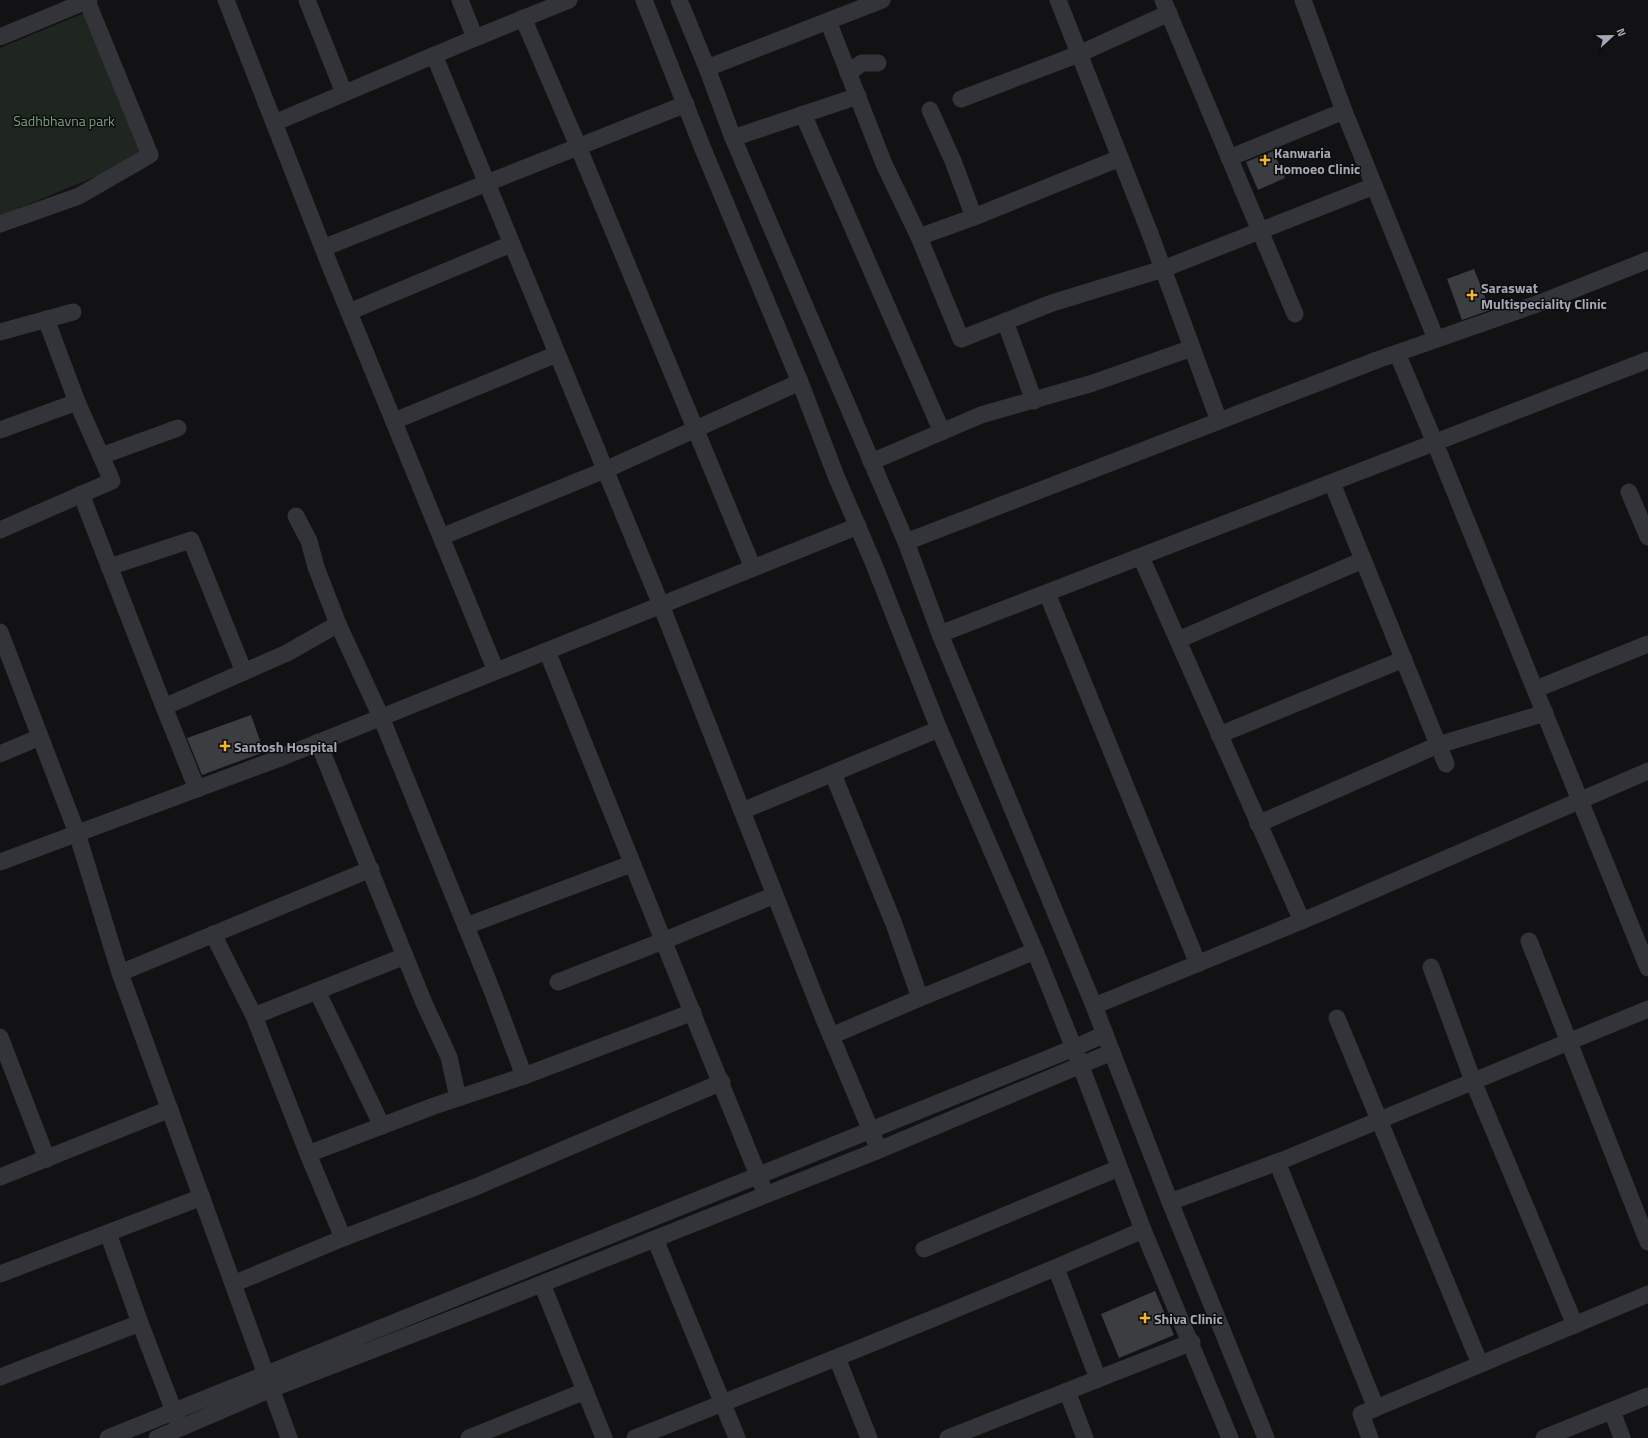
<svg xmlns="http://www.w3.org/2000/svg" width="1648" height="1438" viewBox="0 0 1648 1438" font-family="'Titillium Web',sans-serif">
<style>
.green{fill:#1e261f}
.building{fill:#3c3d41}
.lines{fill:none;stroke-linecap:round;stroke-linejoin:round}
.minor{stroke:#333439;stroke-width:17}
.poi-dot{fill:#f3b52b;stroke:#0d0d0f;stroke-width:1.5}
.labels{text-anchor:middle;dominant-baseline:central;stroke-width:3;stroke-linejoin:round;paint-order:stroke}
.park-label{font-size:14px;fill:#7aa07d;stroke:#0d0d0f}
.poi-label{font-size:14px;font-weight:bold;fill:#a3a8b4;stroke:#0d0d0f;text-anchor:start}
</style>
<rect width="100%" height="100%" fill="#121214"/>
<!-- green -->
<path class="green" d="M89,11l59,144 -148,61v-168z"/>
<!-- building -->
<g class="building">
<path d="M1273,151l12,27 -27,12 -12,-28z"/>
<path d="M1474,269l16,41 -28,10 -15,-41z"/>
<path d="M251,715l13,37 -62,23 -15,-37z"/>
<path d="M1155,1291l19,44 -55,23 -18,-44z"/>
</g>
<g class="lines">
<!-- minor -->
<g class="minor">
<path d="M226,0l104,266 166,405"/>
<path d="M307,0l37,93"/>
<path d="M460,0l15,38 94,-38"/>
<path d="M644,0l59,149 97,233 36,94 37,86 66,167 96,222 39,97 69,182 87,208"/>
<path d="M679,0l28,68 26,70 173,404 34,92 154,372 76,196 96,236"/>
<path d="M1058,0l91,231 70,190"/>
<path d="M1163,0l132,314"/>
<path d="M1303,0l41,111 92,228"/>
<path d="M523,18l55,128 175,422"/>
<path d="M828,21l56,143 35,73 42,102 91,-36 111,-34 211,-83"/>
<path d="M0,37l89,-37"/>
<path d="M434,55l227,550 160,407 58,138"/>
<path d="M707,68l175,-68"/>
<path d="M848,73l14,-10h16"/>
<path d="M961,99l118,-45 90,-41"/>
<path d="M930,110l23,51 21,56"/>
<path d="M803,114l139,318"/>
<path d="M274,123l201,-85"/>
<path d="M733,138l125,-42"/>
<path d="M1229,158l115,-47"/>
<path d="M0,224l79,-28 71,-41 -63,-154"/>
<path d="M919,237l55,-20 146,-59"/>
<path d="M323,248l363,-144"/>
<path d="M349,312l162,-68"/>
<path d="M46,319l31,83"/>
<path d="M1005,321l29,80"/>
<path d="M0,332l73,-20"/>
<path d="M1397,353l38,90 213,525"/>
<path d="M394,421l163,-67"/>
<path d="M0,430l77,-28 24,54 77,-28"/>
<path d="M871,462l110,-47 112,-32 99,-35"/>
<path d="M1332,483l114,281"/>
<path d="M1629,492l19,45"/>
<path d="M81,494l83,213 123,-54 51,-29"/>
<path d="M296,516l13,25 7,26 22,57 43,93 112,276 31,83"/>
<path d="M0,530l112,-49 -11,-25"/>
<path d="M441,537l164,-67 195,-88"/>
<path d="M906,542l471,-182 163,-57 108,-43"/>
<path d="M1141,557l161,364"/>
<path d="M109,567l82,-27 53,132"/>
<path d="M1047,593l151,371"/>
<path d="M0,632l77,201 43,140"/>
<path d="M940,634l708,-274"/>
<path d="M1178,640l185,-80"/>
<path d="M547,651c70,178 143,356 215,534"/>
<path d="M1536,689l112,-45"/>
<path d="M164,707l33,82"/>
<path d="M1219,735l185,-76"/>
<path d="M318,742l106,261 25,54 9,41"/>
<path d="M0,754l40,-17"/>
<path d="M833,774l61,150 26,74"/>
<path d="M742,811l197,-82"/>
<path d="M1258,824l180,-79 107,-32"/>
<path d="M0,862l280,-104 578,-232"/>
<path d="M466,926l165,-62"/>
<path d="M213,934l41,82"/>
<path d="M1529,941l119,301"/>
<path d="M1431,967l42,114 102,244"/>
<path d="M558,982l105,-41 112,-46"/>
<path d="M317,991l65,135"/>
<path d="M1094,1006l227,-93 327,-142"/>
<path d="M1337,1018l143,346"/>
<path d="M831,1036l89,-38 115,-47"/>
<path d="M0,1037l47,122"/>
<path d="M308,1154l126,-48 90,-30 169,-64"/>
<path d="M1277,1162l99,246 272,-114"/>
<path d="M0,1177l170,-68"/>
<path d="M1170,1202l113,-42 365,-151"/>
<path d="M108,1233l32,90 38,99"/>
<path d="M343,1238l-35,-84 -54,-138 151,-60"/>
<path d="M655,1239l82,199"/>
<path d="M924,1249l195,-81"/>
<path d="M1056,1268l42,111"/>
<path d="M0,1274l202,-77"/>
<path d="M233,1284l110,-46 135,-52 244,-104"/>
<path d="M542,1284l62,154"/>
<path d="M837,1358l32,80"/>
<path d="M0,1377l140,-54"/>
<path d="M1067,1391l18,47"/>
<path d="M1612,1411l10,27"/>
<path d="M108,1438l966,-390 31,-14"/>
<path d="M157,1438l114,-49 212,-82 396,-157 233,-98"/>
<path d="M289,1438l-169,-465 251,-104"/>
<path d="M469,1438l116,-47"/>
<path d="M635,1438c170,-68 341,-135 508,-208"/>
<path d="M948,1438l244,-96"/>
<path d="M1370,1438l-9,-24 15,-6"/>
<path d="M1544,1438l104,-42"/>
</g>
</g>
<!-- markers -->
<g class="poi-dot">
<path d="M1263 154h4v4h4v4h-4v4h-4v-4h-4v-4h4z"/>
<path d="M1470 289h4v4h4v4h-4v4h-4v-4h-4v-4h4z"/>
<path d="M223 740h4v4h4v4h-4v4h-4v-4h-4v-4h4z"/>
<path d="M1143 1312h4v4h4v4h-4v4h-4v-4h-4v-4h4z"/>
</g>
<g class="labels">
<!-- park labels -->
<g class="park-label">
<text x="64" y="120">Sadhbhavna park</text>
</g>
<!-- poi labels -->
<g class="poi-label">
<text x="1274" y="152">Kanwaria<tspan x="1274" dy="16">Homoeo Clinic</tspan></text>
<text x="1481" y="287">Saraswat<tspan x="1481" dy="16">Multispeciality Clinic</tspan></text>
<text x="234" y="746">Santosh Hospital</text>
<text x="1154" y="1318">Shiva Clinic</text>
</g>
</g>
<!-- north arrow -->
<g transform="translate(1612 36) rotate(68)" stroke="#0d0d0f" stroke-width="3" paint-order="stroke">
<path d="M0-3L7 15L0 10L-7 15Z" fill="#a3a8b4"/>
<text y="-6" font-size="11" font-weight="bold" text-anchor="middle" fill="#a3a8b4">N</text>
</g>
</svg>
